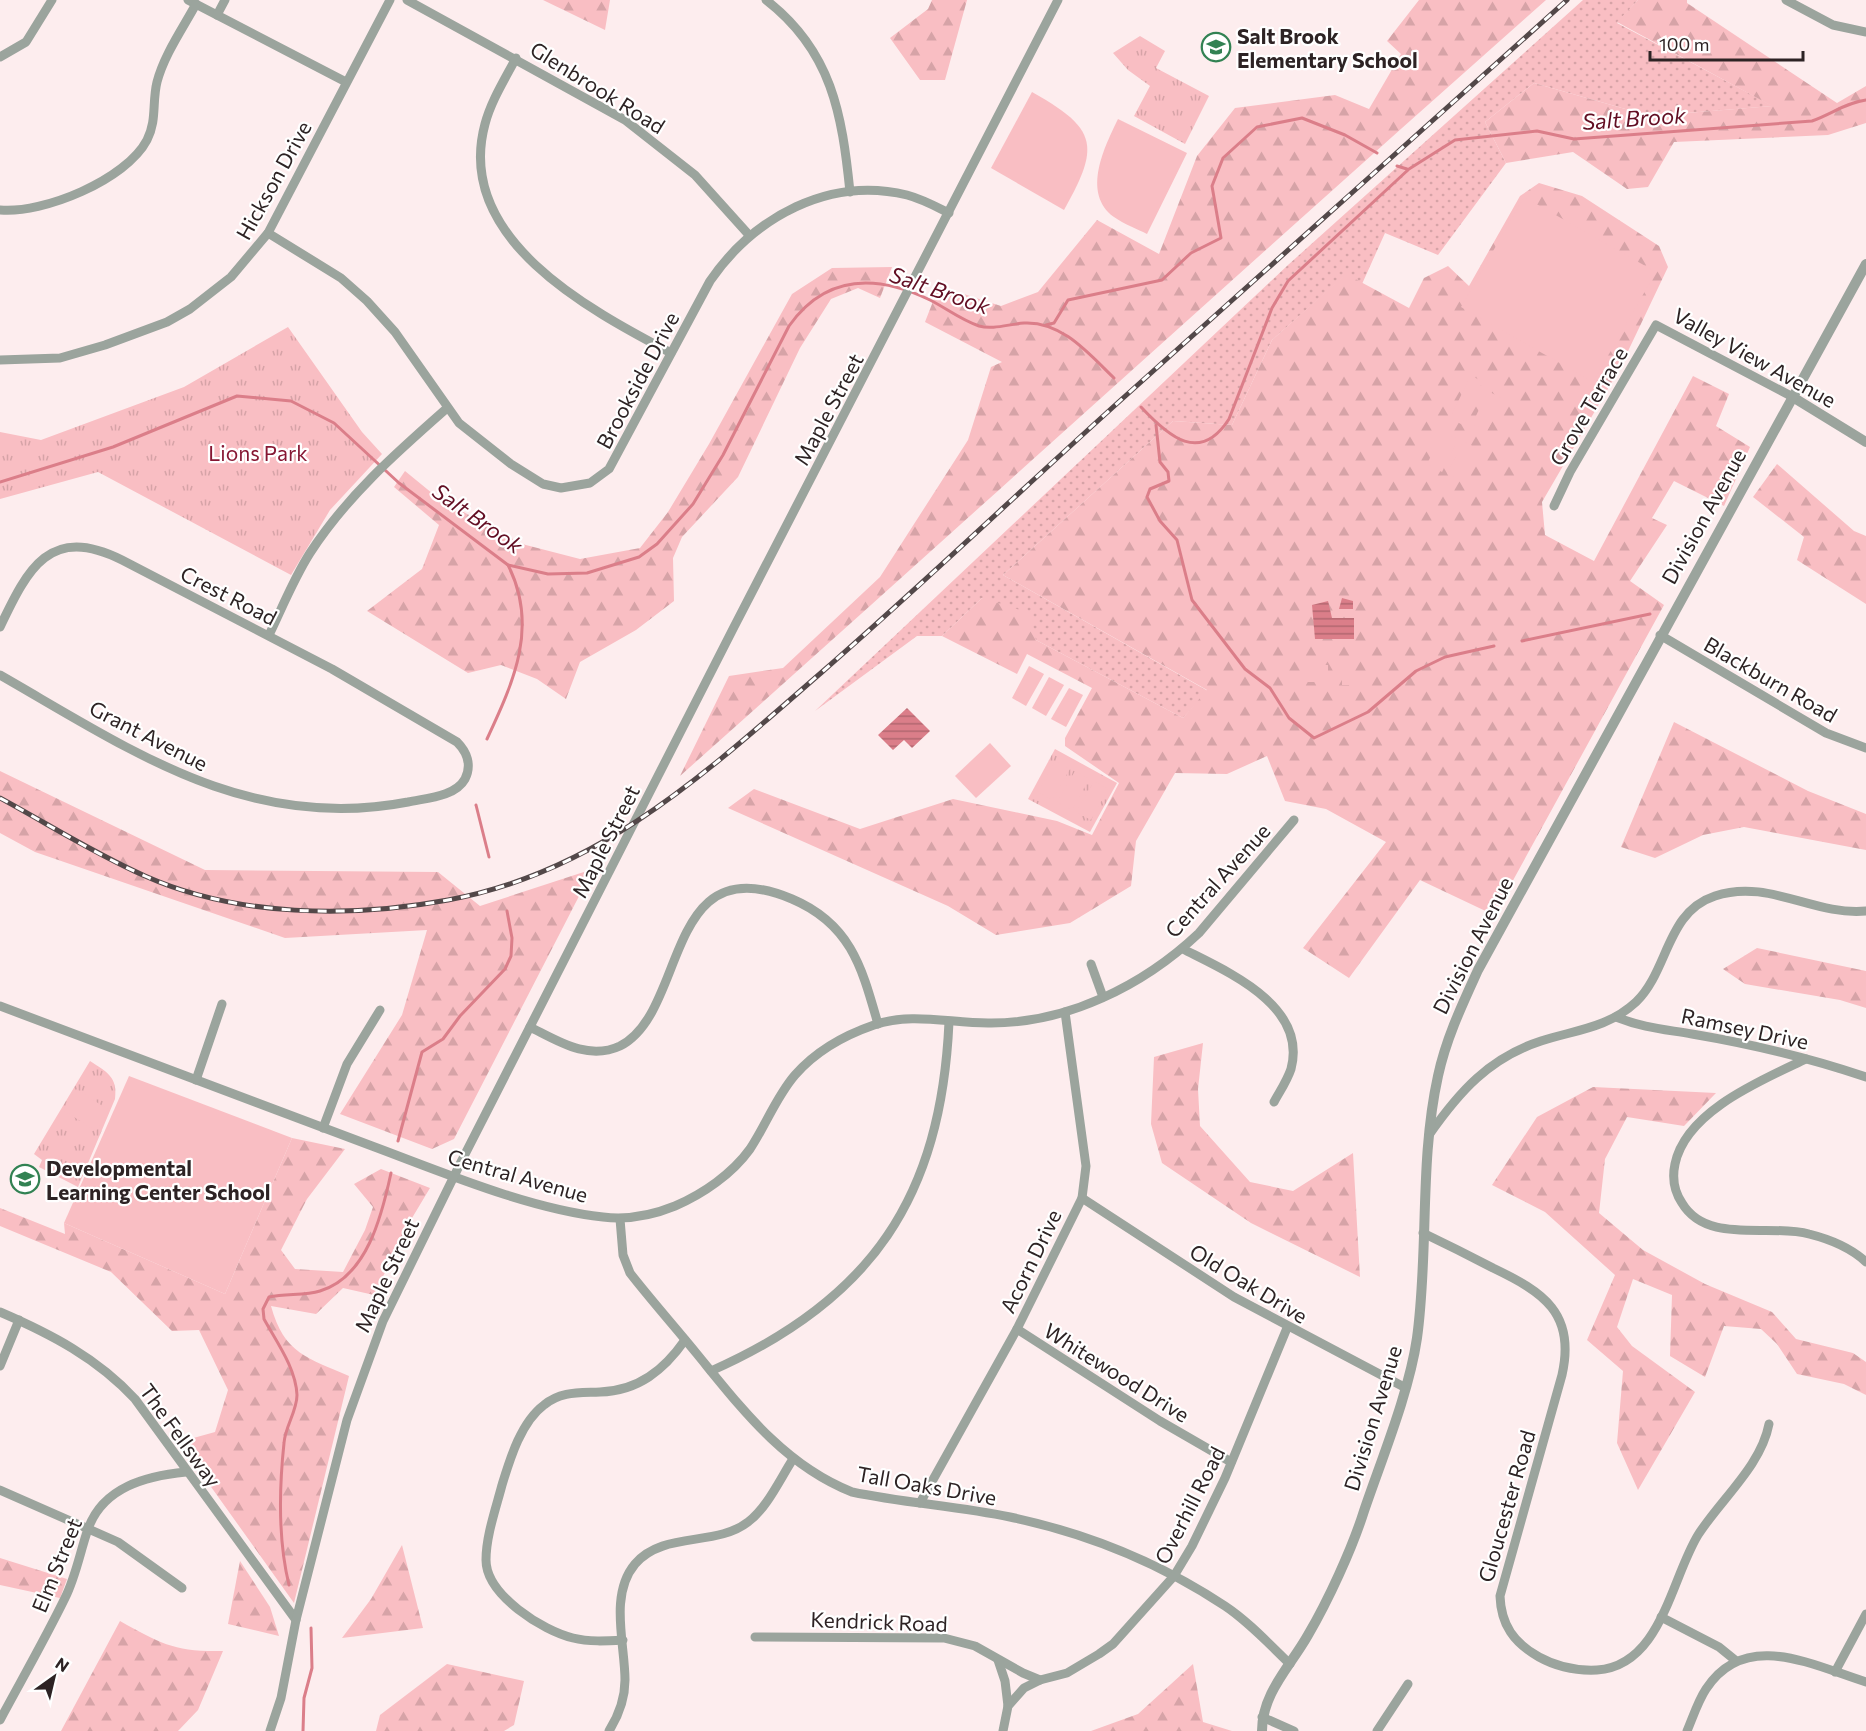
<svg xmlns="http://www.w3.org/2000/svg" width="1866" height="1731" viewBox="0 0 1866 1731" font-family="Commissioner,sans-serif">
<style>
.grass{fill:url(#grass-dots)}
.forest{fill:url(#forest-firs)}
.park{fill:url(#park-tufts)}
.pitch{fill:#f9bec3}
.water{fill:url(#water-rules)}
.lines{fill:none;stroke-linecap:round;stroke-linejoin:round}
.stream{stroke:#db7e89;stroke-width:3}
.minor{stroke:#9ba49d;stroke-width:9}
.tertiary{stroke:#9ba49d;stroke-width:10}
.rail-casing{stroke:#534849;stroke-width:5}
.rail{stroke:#fff;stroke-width:3;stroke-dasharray:9;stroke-linecap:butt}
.labels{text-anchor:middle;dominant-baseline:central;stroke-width:4.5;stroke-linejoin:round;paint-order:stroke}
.poi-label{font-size:21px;font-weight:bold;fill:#2d2324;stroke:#fff;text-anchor:start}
.street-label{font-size:21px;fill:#2d2324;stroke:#fff}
.park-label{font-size:21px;fill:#861733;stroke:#fff}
.water-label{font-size:22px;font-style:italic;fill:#620e23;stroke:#fff}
</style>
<defs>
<pattern id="grass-dots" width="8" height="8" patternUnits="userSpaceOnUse" patternTransform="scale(1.5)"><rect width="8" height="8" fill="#f9bec3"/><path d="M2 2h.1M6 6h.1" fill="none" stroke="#d6a3a7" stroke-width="1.8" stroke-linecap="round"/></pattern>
<pattern id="forest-firs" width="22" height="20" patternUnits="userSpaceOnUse" patternTransform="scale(1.5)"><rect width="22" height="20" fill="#f9bec3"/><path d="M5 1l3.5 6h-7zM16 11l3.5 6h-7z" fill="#d6a3a7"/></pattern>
<pattern id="park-tufts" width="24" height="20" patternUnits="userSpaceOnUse" patternTransform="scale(1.5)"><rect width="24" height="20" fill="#f9bec3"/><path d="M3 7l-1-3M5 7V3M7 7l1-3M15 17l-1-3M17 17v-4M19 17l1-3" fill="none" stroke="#d6a3a7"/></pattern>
<pattern id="water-rules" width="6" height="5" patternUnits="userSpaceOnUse" patternTransform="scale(1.5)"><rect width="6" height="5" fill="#db7e89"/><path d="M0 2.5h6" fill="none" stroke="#b26770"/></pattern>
</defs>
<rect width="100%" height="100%" fill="#fdedee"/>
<!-- grass -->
<path class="grass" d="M1583,0h55l-21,23 156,83 -123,10 -116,-33 -49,39 21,41 -68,92 -53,-22 -23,51 -16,-9 -74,65 -40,85 -59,-4 -170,154 205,116 -25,27 -147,-78 -54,-42 -40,38h-25l-102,75 473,-446z"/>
<!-- forest -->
<g class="forest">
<path d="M543,0h67l-5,30z"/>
<path d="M932,0h35l-22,80h-25l-30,-42 38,-29z"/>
<path d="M1419,0h127c-290,257 -577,518 -866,776l49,-100 54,-8 97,-91 88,-137 23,-73 11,-5 -77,-40 14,-36 62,20 37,-14 59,-72 62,34 38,-98 38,-48 100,-13 34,14 32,-55 -14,-13z"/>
<path d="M1638,0h49v3l150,100 29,-17v37l-38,12 -154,7 -26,45 -21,2 -54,-37 -67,11 -21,-41 49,-39 116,33 122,-10 -155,-84z"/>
<path d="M1539,183l43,13 77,50 9,21 -48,101 -78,134 3,33 49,26 99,-185 36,18 -13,32 34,21 -26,59 -50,-25 -22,37 15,7 -37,56 34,24 -170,310 -74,-35 -71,98 -46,-30 83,-106 -60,-33 -41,-8 -18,-45 -40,18 -52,-1 -39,68 -5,45 -61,37 -74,12 -48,-29 -220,-98 26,-19 106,40 93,-30 104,22 35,14 27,-52 -54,-37v-8l27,-50 -65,-34 -10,20 -75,-38 40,-38 48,15 6,27 147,78 24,-28 -204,-115 170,-154 59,4 40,-85 74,-66 63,34 15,-30 24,-12 21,20 51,-90z"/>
<path d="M892,267l-12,31 -22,-10 -27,11 -31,49 -62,129 -56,60 -9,21 1,43 -38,29 -56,32 -14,37 -29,-20 -36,-14 -33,8 -101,-62 55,-42 17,-44 -45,-38 11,-16 33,27 84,46 58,15 60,-11 28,-36 41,-68 83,-150 40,-26z"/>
<path d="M1777,464l77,67 12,5v68l-69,-44 7,-23 -51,-40z"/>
<path d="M1674,722l134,69 58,23v36l-122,-23 -41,8 -48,23 -34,-11z"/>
<path d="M0,771l205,99 233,2 42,34 113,-37 -139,270 -22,10 -92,-35 62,-99 25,-85 -142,8 -250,-86 -35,-19z"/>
<path d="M1757,948l109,23v37l-26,-8 -95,-16 -22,-15z"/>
<path d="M1203,1043l-5,46 2,37 50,56 43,9 60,-38 7,124 -109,-54 -89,-60 -11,-39 3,-67z"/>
<path d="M1593,1087l123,6 -32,33 -57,-9 -22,42 -6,54 44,37 62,34 67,28 24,27 57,14 13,9v33l-22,-11 -47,-10 -20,-30 -16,-15 -37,-3 -19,51 -35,-21 2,-61 -39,-16 -16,48 15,19 63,46 -57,98 -21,-47 6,-72 -36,-31 28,-65 -70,-63 -53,-27 45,-68z"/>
<path d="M292,1138l53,11 -38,50 -26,51 14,19 48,3 22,-42 8,-23 -19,-23 27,-15 49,19 -21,35 -35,72 -31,-7 -27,26 -45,-8c13,48 37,52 78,70l-55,227 -115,-161 36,-10 13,-42 -29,-60 -27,1 -61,-59 -111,-46v-18l65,26 -1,-11 161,71z"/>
<path d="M402,1545l21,83 -81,10 29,-39z"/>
<path d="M0,1558l67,21 -7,19 -60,-13z"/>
<path d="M240,1561l30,46 9,29 -51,-12z"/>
<path d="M120,1621c41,23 55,31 103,30l-25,59 -20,21h-117z"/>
<path d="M447,1664l77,17 -10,44 -10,6h-128l4,-16z"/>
<path d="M1193,1664l10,58 29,9h-141l47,-17z"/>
</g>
<!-- park -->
<g class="park">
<path d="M1140,36l25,15 -9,17 53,28 -24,48 -51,-28 16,-30 -22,-16 -15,-17z"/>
<path d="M288,327l74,105 20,22 -52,56 -39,65 -193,-103 -98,27v-67l41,8 143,-53z"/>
<path d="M1055,749l62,34 -27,49 -62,-33z"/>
<path d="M90,1061c17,11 28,16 25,38l-37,88 -39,-20 3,-7 -8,-6z"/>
</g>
<!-- pitch -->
<g class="pitch">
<path d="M1032,92c66,37 68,54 32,118l-73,-42z"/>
<path d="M1118,119l69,34 -40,81c-10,-5 -23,-10 -33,-17 -33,-24 -9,-71 4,-98z"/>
<path d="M1524,197l132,75 -63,110 -132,-75z"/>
<path d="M1474,377l9,5 -3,5 3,2 -16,32 -3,-1 -3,4 -8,-4 2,-4 -3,-2 16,-33 3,2z"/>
<path d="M1488,391l15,8 -16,32 -15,-7z"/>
<path d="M1443,432l15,7 -16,33 -15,-8z"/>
<path d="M1463,441l15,8 -16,32 -15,-7z"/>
<rect x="1302" y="665" width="26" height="17"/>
<path d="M1029,666l15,8 -18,32 -14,-8z"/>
<rect x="1342" y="666" width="8" height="19"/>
<path d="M1049,677l15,8 -18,31 -14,-8z"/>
<path d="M1069,688l14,7 -17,32 -15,-8z"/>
<path d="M990,743l21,23 -35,32 -21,-22z"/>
<path d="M1055,761l15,8 -18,31 -14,-8z"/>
<path d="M1075,771l14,8 -17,31 -15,-8z"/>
<path d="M1094,781l14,8 -17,31 -15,-8z"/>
<path d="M129,1076l163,62 -67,156 -161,-71z"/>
<path d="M76,1089l33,21 -13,21 -33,-21z"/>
</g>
<!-- water -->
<g class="water">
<path d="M1342,598l11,3v8h-14z"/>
<path d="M1328,601l4,17h22v21h-39l-3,-34z"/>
<path d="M907,708l23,23 -18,17 -8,-8 -11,10 -15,-15z"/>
</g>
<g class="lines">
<!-- stream -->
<g class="stream">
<path d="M1397,166l10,3"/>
<path d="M1046,325l8,-2 14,-23 94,-20 29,-27 30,-15 -9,-52 11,-28 34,-31 45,-9 43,17 32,18"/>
<path d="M1141,407c28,30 59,57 88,12l43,-111 16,-27 121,-112 46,-29 82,-9 37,8 238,-18c20,-7 33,-18 54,-21"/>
<path d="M1156,425l4,37 8,10 1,9 -19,8 -3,8 13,24 17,19 15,60 53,69 25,19 19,30 25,20 54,-26 48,-41 29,-14 49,-11"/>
<path d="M0,482l113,-35 124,-51 54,5 43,22 65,60 109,82 40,9 39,-1 52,-16 18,-13 36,-40 30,-49 66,-129c37,-52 87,-52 141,-26 16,8 31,20 49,26 14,4 30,-2 45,-3 38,-2 65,31 90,55"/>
<path d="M1522,641l128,-27"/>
<path d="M487,739c27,-58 52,-113 21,-174"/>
<path d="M476,805l13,52"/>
<path d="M398,1141l24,-89 21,-13 17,-23 45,-47 6,-13 1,-18 -5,-27"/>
<path d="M289,1585c-11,-45 -10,-95 -5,-142 1,-16 13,-32 13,-48 -1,-27 -21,-54 -33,-76l-1,-10 6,-12c17,-4 35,-1 51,-6 47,-14 62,-76 71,-118"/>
<path d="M303,1731l1,-33 8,-30 -1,-40"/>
</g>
<!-- minor -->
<g class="minor">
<path d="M188,0l158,82"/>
<path d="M407,0l218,120 70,55 54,60"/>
<path d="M766,0c66,51 76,114 84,192"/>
<path d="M1786,0l47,25 33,7"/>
<path d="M217,15l8,-15"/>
<path d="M0,57l26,-15 26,-42"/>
<path d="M516,58c-11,21 -25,43 -31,66 -31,114 103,185 186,229"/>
<path d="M0,210c43,4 126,-30 147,-70 10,-19 5,-38 10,-58 7,-27 26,-54 39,-78"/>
<path d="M268,233l73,45 26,23 28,31 64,91 52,41 32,20 18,4 29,-5 19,-14 101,-188c44,-64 119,-105 197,-86 15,4 28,11 42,18"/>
<path d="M0,360l60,-2 45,-13 62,-23 23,-13 41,-32 37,-44 122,-233"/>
<path d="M1554,506l16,-34 86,-147 135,71"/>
<path d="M0,627c28,-59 50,-103 122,-67l210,109 125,73c10,10 15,23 8,37 -10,18 -39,19 -57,23 -160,31 -277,-52 -408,-127"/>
<path d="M269,635c13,-27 25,-57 41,-82 37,-57 86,-100 136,-144"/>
<path d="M1660,635l166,98 40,15"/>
<path d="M1183,949c43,22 125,56 108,120 -4,12 -11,22 -17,33"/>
<path d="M1091,964l12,33"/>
<path d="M0,1006c124,46 248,94 372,140 70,26 157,63 231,71 25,3 50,-2 72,-11 28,-12 57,-32 75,-57 16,-24 26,-52 45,-74 21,-24 50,-40 79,-50 37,-13 75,-2 114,-2 78,1 155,-37 211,-90l95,-113"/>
<path d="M1616,1017c28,11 47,12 76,17 59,10 118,24 174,43"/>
<path d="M530,1027c28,14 58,34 90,19 68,-34 43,-202 172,-147 59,25 70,69 86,125"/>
<path d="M1806,1059c-44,21 -120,52 -131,105 -3,14 -1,27 7,39 25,42 87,20 127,31 20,5 42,14 57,28"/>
<path d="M196,1080l26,-76"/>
<path d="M323,1128l24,-64 33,-54"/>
<path d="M1429,1135c30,-43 60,-77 112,-94 34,-11 67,-13 95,-39 33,-32 30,-90 79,-106 53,-18 98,20 151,15"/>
<path d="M1082,1198l152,99 170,90"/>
<path d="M620,1219l3,36 7,18c21,27 45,54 67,81 45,55 87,111 155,138 52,11 106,14 158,25 76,16 150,46 215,89 24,16 44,38 65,58"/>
<path d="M1423,1233c23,11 47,23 70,35 50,24 83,45 69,107l-62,221c1,29 14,47 39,61 18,10 37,14 58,13 64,-4 74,-91 101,-135 23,-36 63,-69 71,-111"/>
<path d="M0,1312c51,22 97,46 135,87l161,221"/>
<path d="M1017,1329l143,92 71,41"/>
<path d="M0,1366l19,-46"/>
<path d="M711,1371c161,-71 230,-174 238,-349"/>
<path d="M0,1490l118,52 64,46"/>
<path d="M920,1503l97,-174 65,-131 4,-32 -21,-154"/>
<path d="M1661,1617l58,30 16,13"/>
<path d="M755,1637l189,1 31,8 48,27 17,7"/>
<path d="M623,1640c-17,1 -34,2 -50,-2 -30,-7 -87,-43 -87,-78 0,-24 10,-52 16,-75 8,-26 19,-63 42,-80 17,-14 35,-12 56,-13 38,-1 64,-22 85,-52"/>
<path d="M998,1660l7,21 3,25"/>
<path d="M1835,1672l31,-58"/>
<path d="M1262,1717l32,14"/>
<path d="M0,1720c22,-41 45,-81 65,-122 11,-22 15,-46 23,-69 15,-42 58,-53 98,-57"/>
<path d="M270,1731l11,-33 15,-78 51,-200 36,-99 77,-157 275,-539 323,-625"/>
<path d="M609,1731c10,-16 16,-33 16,-51 0,-36 -16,-85 10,-116 28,-33 81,-17 113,-42 19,-14 32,-43 45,-63"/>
<path d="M1003,1731l5,-25 16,-18 16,-8 27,-7 32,-19 14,-10 61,-68 18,-30 33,-68 62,-150"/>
<path d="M1377,1731l31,-47"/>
<path d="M1687,1731c6,-14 11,-30 19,-42 39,-60 106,-24 160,-7"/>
</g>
<!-- tertiary -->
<g class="tertiary">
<path d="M1791,396l75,46"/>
<path d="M1262,1731c0,-38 28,-64 46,-96 20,-34 44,-86 56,-124 18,-53 45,-118 53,-173 12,-87 2,-176 21,-262 8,-37 24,-71 40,-106l388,-706"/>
</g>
<!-- rail casing -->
<g class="rail-casing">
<path id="rail" d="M0,798c48,26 95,56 145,78 92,41 206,42 303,24 153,-28 261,-130 374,-228 102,-89 199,-182 300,-273 148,-133 297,-266 445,-399"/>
</g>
<!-- rail -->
<use href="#rail" class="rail"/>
</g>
<!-- icons -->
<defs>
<g id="school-ring" transform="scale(1.5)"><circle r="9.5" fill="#fff" stroke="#328253" stroke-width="1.5"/><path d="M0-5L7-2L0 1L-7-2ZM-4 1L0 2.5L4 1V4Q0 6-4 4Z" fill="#328253"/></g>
</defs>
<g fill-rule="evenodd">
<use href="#school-ring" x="1216" y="47"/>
<use href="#school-ring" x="25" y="1179"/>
</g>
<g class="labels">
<!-- poi labels -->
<g class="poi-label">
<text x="1237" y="35">Salt Brook<tspan x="1237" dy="24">Elementary School</tspan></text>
<text x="46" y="1167">Developmental<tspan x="46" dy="24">Learning Center School</tspan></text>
</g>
<!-- street labels -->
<g class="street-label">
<text transform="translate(598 87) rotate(32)">Glenbrook Road</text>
<text transform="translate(273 180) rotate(-61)">Hickson Drive</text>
<text transform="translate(1755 357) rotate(29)">Valley View Avenue</text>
<text transform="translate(637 380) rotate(-62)">Brookside Drive</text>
<text transform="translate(1588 406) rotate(-60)">Grove Terrace</text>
<text transform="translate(828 409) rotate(-62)">Maple Street</text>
<text transform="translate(1703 516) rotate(-61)">Division Avenue</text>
<text transform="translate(229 595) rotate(27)">Crest Road</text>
<text transform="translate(1771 679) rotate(30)">Blackburn Road</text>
<text transform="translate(149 735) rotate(27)">Grant Avenue</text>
<text transform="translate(605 841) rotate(-63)">Maple Street</text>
<text transform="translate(1217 880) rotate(-48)">Central Avenue</text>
<text transform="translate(1472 945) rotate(-63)">Division Avenue</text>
<text transform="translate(1745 1028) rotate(12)">Ramsey Drive</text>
<text transform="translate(518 1175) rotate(16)">Central Avenue</text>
<text transform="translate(1030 1261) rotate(-64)">Acorn Drive</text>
<text transform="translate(386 1275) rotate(-65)">Maple Street</text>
<text transform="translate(1249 1283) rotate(31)">Old Oak Drive</text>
<text transform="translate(1117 1372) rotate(32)">Whitewood Drive</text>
<text transform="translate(1372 1418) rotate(-73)">Division Avenue</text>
<text transform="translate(181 1435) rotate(54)">The Fellsway</text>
<text transform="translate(927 1485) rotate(10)">Tall Oaks Drive</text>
<text transform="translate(1189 1505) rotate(-63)">Overhill Road</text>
<text transform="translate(1506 1506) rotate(-74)">Gloucester Road</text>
<text transform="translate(56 1565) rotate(-68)">Elm Street</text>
<text transform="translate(879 1621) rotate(2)">Kendrick Road</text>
</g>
<!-- park labels -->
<g class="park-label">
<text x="258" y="452">Lions Park</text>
</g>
<!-- water labels -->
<g class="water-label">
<text transform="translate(1634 118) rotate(-4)">Salt Brook</text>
<text transform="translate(940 290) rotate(19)">Salt Brook</text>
<text transform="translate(478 518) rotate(35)">Salt Brook</text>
</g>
</g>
<!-- north arrow -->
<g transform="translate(54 1677) rotate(34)" stroke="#ffffff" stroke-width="4.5" paint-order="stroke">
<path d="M0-4.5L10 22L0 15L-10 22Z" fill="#2d2324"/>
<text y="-9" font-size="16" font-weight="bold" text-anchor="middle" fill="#2d2324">N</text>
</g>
<!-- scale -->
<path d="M1650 51v9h153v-9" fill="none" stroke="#2d2324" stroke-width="3"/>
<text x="1659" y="51" font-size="18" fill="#2d2324" stroke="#ffffff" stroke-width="4.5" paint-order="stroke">100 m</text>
</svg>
